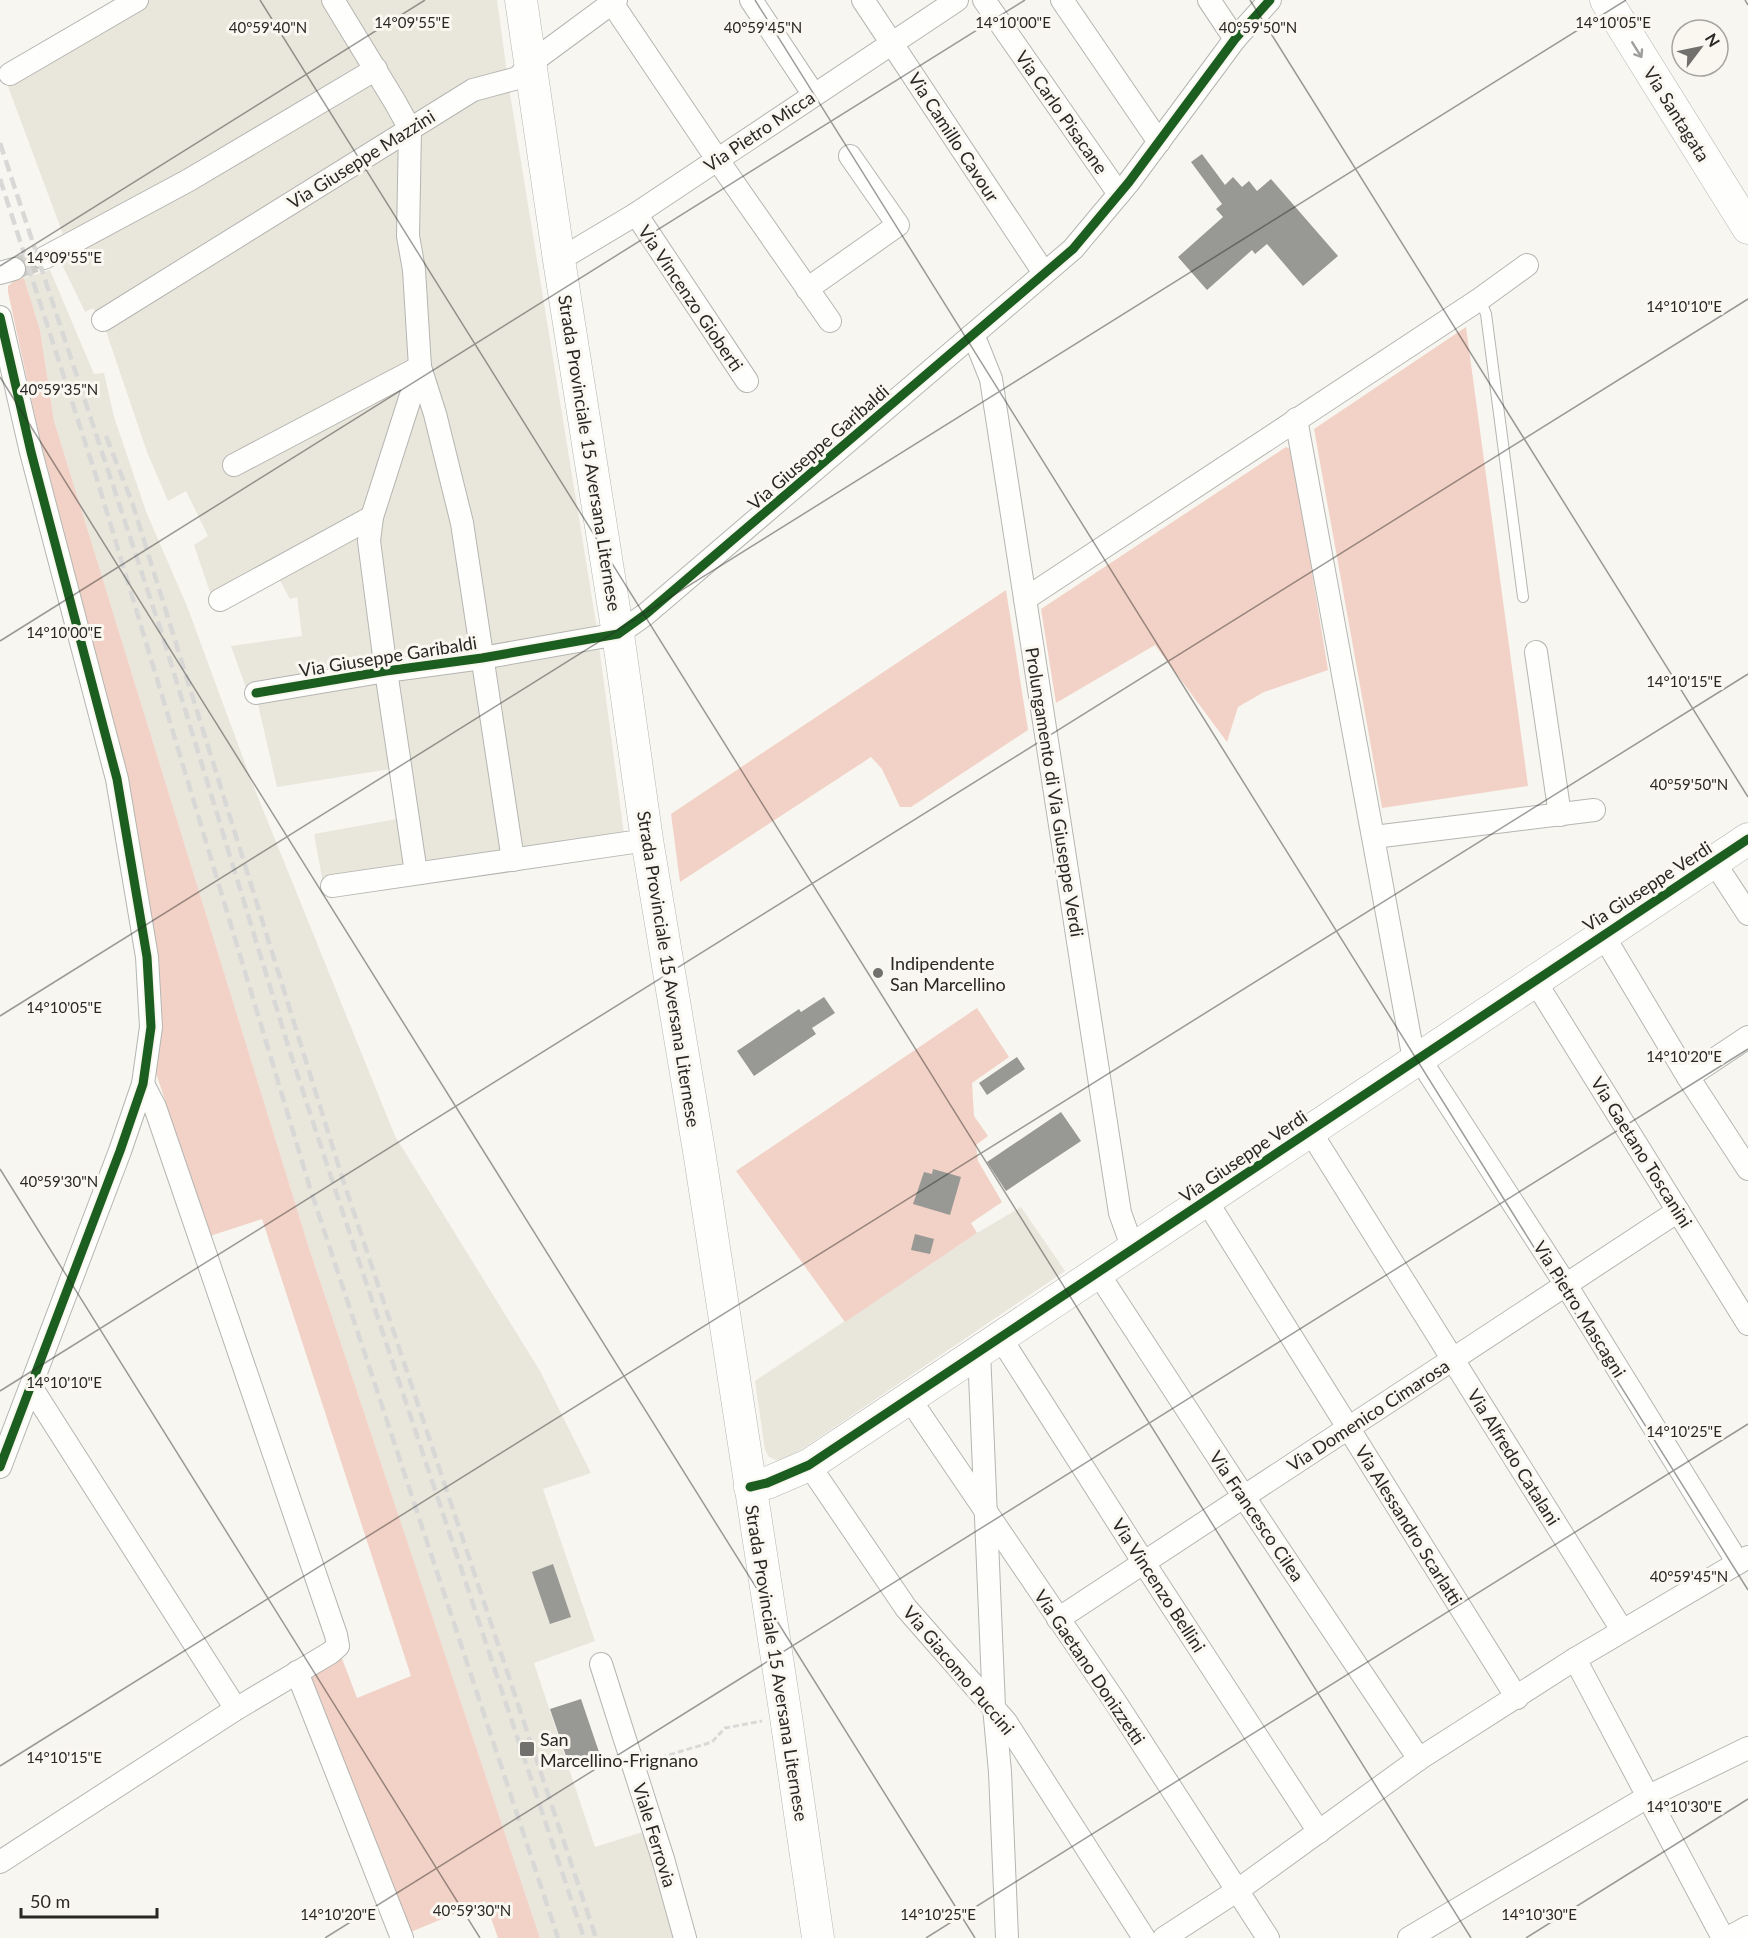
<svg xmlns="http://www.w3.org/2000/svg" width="1748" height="1938" viewBox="0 0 1748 1938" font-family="Lato,sans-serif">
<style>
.built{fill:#e9e6dc}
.green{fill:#f2d2c6}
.building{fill:#989895}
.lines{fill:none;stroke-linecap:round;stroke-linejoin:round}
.street-tunnel{stroke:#cecdc8;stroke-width:22;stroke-dasharray:22 11;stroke-linecap:butt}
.lane-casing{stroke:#b5b5b1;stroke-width:12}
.street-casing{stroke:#b5b5b1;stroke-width:24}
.secondary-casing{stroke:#b5b5b1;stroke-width:33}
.path{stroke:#d9d9d8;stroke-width:3;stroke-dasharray:6 3;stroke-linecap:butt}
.lane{stroke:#fefefd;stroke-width:10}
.street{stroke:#fefefd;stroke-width:22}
.secondary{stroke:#fefefd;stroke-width:32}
.rail{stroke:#d8d8d7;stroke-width:4.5;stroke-dasharray:12 6;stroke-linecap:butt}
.cycleway-casing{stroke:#f9f7ef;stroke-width:13}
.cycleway{stroke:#1b5e20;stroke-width:9}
.oneway{stroke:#9e9e9c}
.ticks{fill:none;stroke:#292825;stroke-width:1.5;stroke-opacity:0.45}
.poi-dot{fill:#71706c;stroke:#f9f7ef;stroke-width:2}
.labels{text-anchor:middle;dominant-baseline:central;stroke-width:6;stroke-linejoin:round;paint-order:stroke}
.street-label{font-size:18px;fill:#292825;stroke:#f9f7ef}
.poi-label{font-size:18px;fill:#292825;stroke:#f9f7ef;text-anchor:start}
.ticks-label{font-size:15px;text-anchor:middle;fill:#292825;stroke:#f9f7ef;stroke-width:6;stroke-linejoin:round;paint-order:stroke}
</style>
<rect width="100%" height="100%" fill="#f7f6f1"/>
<!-- built -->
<g class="built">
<path d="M144,0h353l12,88 87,535 28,211 -301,49 -9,-49 83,-15 -7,-50 -113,18 -20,-87 -7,-1 -19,-53 71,-10 -5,-39 -7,2 -12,-22 -62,33 -22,-65 14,-9 -22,-45 -18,10 -21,-49 -41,-121 -13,-23 -8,4 -32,-66 11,-9 -58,-156z"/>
<path d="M50,270l44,104 10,-1 10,44 33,97 40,92 66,179 142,351 145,235 51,102 -48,16 52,152 -61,22 61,184 51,-16 30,107h-136l-231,-690 -255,-827 -14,-91 -16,-52z"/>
<path d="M1021,1207l44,64 -260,176 -20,12 -7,2 -9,-4 -4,-7 -10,-69 222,-148z"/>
</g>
<!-- green -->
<g class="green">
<path d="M24,278l16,52 14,91 255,827 231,690h-42l-13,-37 -79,33 -100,-255 35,-23 16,42 54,-22 -149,-457 -52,17 -56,-169 -45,-358 -69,-270 -32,-147v-6l8,-7z"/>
<path d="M1466,327l62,459 -146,22 -68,-379z"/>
<path d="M1286,447l6,3 36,220 -64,22 -26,15 -11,35 -72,-97 -99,58 -15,-94z"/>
<path d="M1006,590l22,140 -117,77h-11l-18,-38 -11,-12 -191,125 -9,-68z"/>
<path d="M977,1008l32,49 -37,26 2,33 14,20 -12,9 2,16 24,41 -31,21 6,10 -132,89 -109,-151z"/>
</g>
<!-- building -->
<g class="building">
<path d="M1202,154l23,31 8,-8 9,10 7,-6 8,10 14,-12 67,77 -35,30 -36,-42 -12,10 -3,-4 -45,40 -29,-33 45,-40 -7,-8 6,-5 -31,-42z"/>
<path d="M824,997l11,16 -23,15 4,6 -62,42 -17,-25 62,-42 2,3z"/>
<path d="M1017,1057l8,12 -38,26 -8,-12z"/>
<path d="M1061,1112l20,29 -75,50 -19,-29z"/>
<path d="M933,1169l28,8 -11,38 -37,-11 11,-32 8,2z"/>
<path d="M915,1234l19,5 -4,15 -19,-4z"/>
<path d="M553,1564l18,53 -21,7 -18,-52z"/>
<path d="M581,1699l19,56 -31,10 -19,-56z"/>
</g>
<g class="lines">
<!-- street-tunnel -->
<path class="street-tunnel" d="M14,269l30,-11"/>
<!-- lane casing -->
<g class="lane-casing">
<path id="lane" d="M1480,299l6,15 37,283"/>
</g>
<!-- street casing -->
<g class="street-casing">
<g id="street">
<path d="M333,0l62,102 15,27 -2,107 6,34 6,97 -48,150 -3,24 17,130 30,202"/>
<path d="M751,0l63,95"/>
<path d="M863,0l181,273"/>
<path d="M984,0l135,194"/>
<path d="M1062,0l97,142"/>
<path d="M1209,0l26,39"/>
<path d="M612,3l105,156 113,162"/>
<path d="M10,74l127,-74"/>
<path d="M636,214l111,167"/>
<path d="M44,258l145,-78 187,-111"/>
<path d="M559,260l77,-46 321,-214"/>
<path d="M0,273l14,-4"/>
<path d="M807,289l91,-64 -48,-69"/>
<path d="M0,317l31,135 86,327 30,178 4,70 -8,57 -23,67 -120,316"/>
<path d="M103,320l370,-230 45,-12 14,-16 84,-62"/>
<path d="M971,336l6,8 14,35 129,834 13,36"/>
<path d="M1296,419l118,641"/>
<path d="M234,465l186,-98 15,47 27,109 51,337"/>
<path d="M1025,599l455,-300 47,-34"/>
<path d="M220,600l152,-83"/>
<path d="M1536,652l24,163"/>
<path d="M256,693l130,-22 96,-13 136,-24 28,-20 427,-365 56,-67 106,-143 35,-39"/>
<path d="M1374,837l220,-27"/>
<path d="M1714,862l34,52"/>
<path d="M332,886l315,-46"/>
<path d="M1603,935l85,142 60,92"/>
<path d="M1535,981l213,343"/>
<path d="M1419,1058l147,227 172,278"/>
<path d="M1688,1077l60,-40"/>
<path d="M1310,1131l312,499"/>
<path d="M1206,1200l311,498"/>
<path d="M1098,1273l146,224 175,262"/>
<path d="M1000,1337l144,226 175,269"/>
<path d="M979,1351l15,356 6,65 7,166"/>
<path d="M31,1387l205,322"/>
<path d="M909,1398l207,305 152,235"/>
<path d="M809,1465l97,143 100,114 138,216"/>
<path d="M1058,1619l620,-408"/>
<path d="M1575,1659l148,279"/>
<path d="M601,1664l62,195 22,79"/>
<path d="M297,1672l105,266"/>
<path d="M0,1862l236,-153 94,-56 8,-7 -2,-11 -181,-528 -12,-23"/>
<path d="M1164,1938l74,-48 181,-131 156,-100 173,-102"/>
<path d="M1409,1938l240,-142 99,-48"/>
<path d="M1728,1938l20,-11"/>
</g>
</g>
<!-- secondary casing -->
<g class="secondary-casing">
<g id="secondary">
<path d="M521,0l38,260 59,374 29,206 53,317 86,560 32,221"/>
<path d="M1606,0l142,228"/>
<path d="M750,1487l17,-4 42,-18 939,-626"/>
</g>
</g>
<!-- path -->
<path class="path" d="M652,1760l60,-18 13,-14 37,-7"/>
<!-- lane -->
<use href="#lane" class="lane"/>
<!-- street -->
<use href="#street" class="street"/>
<!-- secondary -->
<use href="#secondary" class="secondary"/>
<!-- rail -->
<g class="rail">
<path d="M0,143l161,488 129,421 42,128 252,758"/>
<path d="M0,179l96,297 214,712 248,750"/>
<path d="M106,436l26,66 210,675 254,761"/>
</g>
<!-- cycleway casing -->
<g class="cycleway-casing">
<g id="cycleway">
<path d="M0,317l31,135 86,327 30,178 4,70 -8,57 -23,67 -120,316"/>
<path d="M256,693l130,-22 96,-13 136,-24 28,-20 427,-365 56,-67 106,-143 35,-39"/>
<path d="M750,1487l17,-4 42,-18 939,-626"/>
</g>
</g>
<!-- cycleway -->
<use href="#cycleway" class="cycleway"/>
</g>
<!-- one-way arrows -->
<defs><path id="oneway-shaft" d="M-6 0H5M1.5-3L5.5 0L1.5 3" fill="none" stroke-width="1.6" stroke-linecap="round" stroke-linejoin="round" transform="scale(1.5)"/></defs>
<use class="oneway" href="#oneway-shaft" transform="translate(1637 50) rotate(58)"/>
<!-- ticks -->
<path class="ticks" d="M260,0l1211,1938M755,0l993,1590M1250,0l498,797M1745,0l3,5M0,266l425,-266M0,377l975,1561M0,641l1025,-641M0,1016l1626,-1016M0,1169l480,769M0,1391l1748,-1092M0,1766l1748,-1092M325,1938l1423,-889M926,1938l822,-514M1526,1938l222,-139"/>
<!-- markers -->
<g class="poi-dot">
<circle cx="878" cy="973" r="6"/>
<rect x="519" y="1741" width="16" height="16" rx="3"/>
</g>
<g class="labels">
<!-- street labels -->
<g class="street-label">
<text transform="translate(1062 112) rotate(55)">Via Carlo Pisacane</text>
<text transform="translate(1677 114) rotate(58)">Via Santagata</text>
<text transform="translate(759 131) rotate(-34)">Via Pietro Micca</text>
<text transform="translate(954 137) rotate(57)">Via Camillo Cavour</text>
<text transform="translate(361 159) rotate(-32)">Via Giuseppe Mazzini</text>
<text transform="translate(691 298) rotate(56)">Via Vincenzo Gioberti</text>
<text transform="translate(818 447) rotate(-41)">Via Giuseppe Garibaldi</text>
<text transform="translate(590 453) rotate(81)">Strada Provinciale 15 Aversana Liternese</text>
<text transform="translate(388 656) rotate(-9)">Via Giuseppe Garibaldi</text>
<text transform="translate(1055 792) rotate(81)">Prolungamento di Via Giuseppe Verdi</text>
<text transform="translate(1647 886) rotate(-33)">Via Giuseppe Verdi</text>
<text transform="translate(669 969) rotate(81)">Strada Provinciale 15 Aversana Liternese</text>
<text transform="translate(1642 1152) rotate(58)">Via Gaetano Toscanini</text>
<text transform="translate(1243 1156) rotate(-34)">Via Giuseppe Verdi</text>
<text transform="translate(1580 1309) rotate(58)">Via Pietro Mascagni</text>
<text transform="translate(1368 1415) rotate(-33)">Via Domenico Cimarosa</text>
<text transform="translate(1514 1457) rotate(58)">Via Alfredo Catalani</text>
<text transform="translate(1257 1516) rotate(56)">Via Francesco Cilea</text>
<text transform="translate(1409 1525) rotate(58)">Via Alessandro Scarlatti</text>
<text transform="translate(1159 1585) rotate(57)">Via Vincenzo Bellini</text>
<text transform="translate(777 1663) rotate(81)">Strada Provinciale 15 Aversana Liternese</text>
<text transform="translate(1090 1667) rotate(56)">Via Gaetano Donizzetti</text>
<text transform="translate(959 1670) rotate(50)">Via Giacomo Puccini</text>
<text transform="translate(655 1835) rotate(73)">Viale Ferrovia</text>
</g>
<!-- poi labels -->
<g class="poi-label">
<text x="890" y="963">Indipendente<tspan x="890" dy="21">San Marcellino</tspan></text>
<text x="540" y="1739">San<tspan x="540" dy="21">Marcellino-Frignano</tspan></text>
</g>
</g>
<g class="ticks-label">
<text x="412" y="28">14°09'55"E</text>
<text x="1013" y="28">14°10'00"E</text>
<text x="1613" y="28">14°10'05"E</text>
<text x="268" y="33">40°59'40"N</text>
<text x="763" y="33">40°59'45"N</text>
<text x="1258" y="33">40°59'50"N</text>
<text x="64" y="263">14°09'55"E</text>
<text x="1684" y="312">14°10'10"E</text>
<text x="59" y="395">40°59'35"N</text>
<text x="64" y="638">14°10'00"E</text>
<text x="1684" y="687">14°10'15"E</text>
<text x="1689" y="790">40°59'50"N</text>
<text x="64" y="1013">14°10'05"E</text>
<text x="1684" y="1062">14°10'20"E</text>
<text x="59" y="1187">40°59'30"N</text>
<text x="64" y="1388">14°10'10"E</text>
<text x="1684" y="1437">14°10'25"E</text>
<text x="1689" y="1582">40°59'45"N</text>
<text x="64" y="1763">14°10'15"E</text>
<text x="1684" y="1812">14°10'30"E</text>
<text x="472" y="1916">40°59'30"N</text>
<text x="338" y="1920">14°10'20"E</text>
<text x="938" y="1920">14°10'25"E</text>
<text x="1539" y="1920">14°10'30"E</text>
</g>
<!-- north arrow -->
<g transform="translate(1700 48) rotate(58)"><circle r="28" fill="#f9f7ef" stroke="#a6a49e" stroke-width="1.5"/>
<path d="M0-4.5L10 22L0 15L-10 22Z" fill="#71706c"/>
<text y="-9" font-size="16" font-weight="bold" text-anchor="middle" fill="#292825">N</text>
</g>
<!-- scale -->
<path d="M21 1908v9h136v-9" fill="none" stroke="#292825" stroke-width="3"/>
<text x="30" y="1908" font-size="18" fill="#292825" stroke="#f9f7ef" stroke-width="4.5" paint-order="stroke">50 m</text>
</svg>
